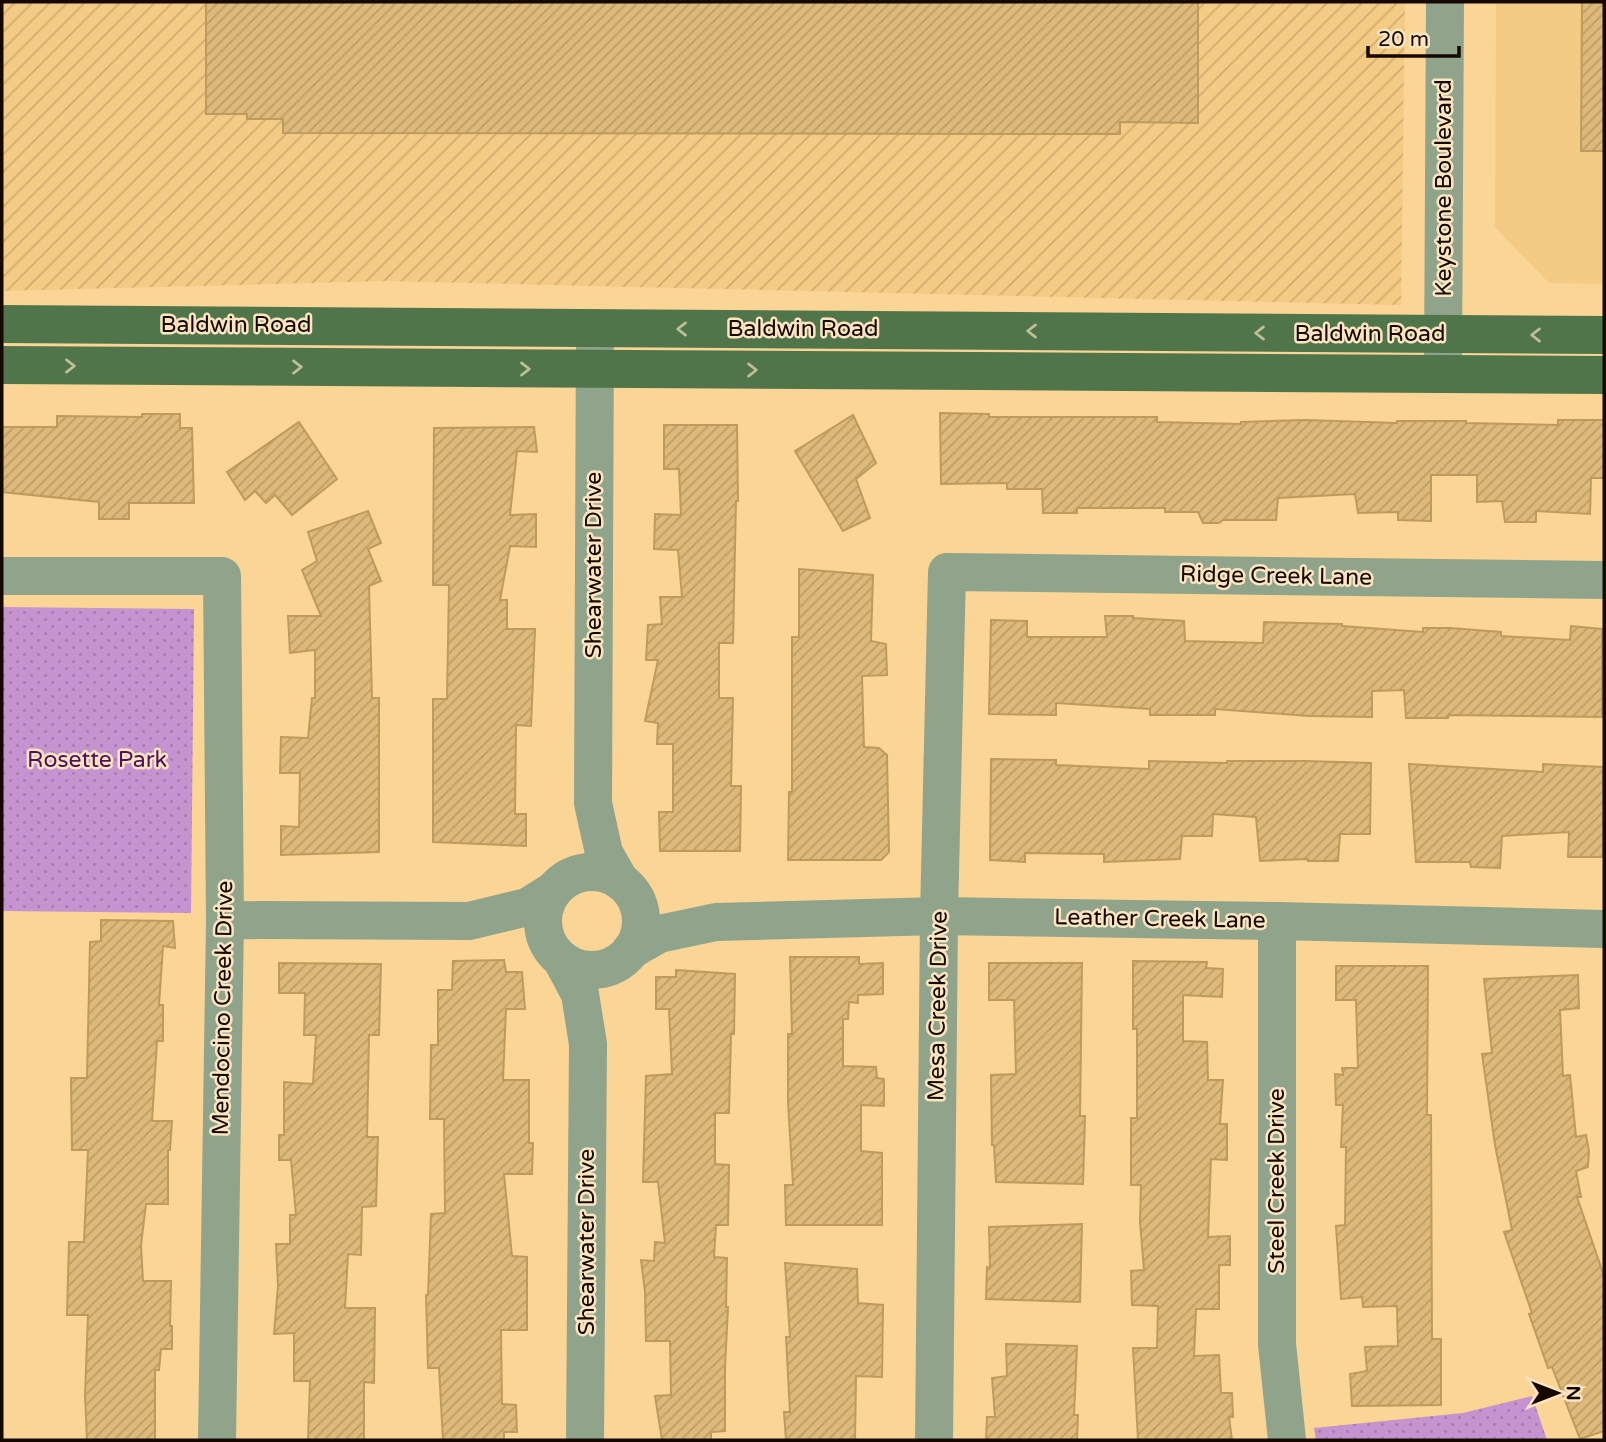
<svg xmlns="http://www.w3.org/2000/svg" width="1606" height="1442" viewBox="0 0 1606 1442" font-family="'Varela Round',sans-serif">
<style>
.built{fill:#f4cb84}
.industrial{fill:url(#industrial-furrows)}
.grass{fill:url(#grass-dots)}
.building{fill:url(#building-hatch);stroke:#be9b5c;stroke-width:2}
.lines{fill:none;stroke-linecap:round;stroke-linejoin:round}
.minor{stroke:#90a48c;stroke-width:38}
.major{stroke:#51754b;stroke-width:38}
.oneway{stroke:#c0be97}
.labels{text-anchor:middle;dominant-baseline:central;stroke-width:5;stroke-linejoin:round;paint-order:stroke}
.street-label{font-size:23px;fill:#150800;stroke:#fbe5c0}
.park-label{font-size:23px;fill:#510f5d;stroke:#fbe5c0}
</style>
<defs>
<pattern id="industrial-furrows" width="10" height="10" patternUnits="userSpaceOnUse" patternTransform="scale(1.75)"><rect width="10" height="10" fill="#f4cb84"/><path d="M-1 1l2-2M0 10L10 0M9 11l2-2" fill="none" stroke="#d0ad70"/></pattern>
<pattern id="grass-dots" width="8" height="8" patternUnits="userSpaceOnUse" patternTransform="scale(1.75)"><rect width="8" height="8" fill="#c593cf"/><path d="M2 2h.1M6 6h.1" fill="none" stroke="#a87db0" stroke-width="1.8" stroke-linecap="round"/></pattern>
<pattern id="building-hatch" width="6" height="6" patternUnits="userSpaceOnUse" patternTransform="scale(1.75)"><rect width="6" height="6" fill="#ddb97a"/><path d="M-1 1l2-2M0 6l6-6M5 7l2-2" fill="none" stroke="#bd9e68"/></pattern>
</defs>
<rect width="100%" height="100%" fill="#fad595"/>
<!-- built -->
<path class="built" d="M1496,2h108v282l-55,-1 -54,-56z"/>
<!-- industrial -->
<path class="industrial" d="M2,2h1403l-4,303 -1015,-24 -384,10z"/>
<!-- grass -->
<g class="grass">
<path d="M2,607l192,2 -3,304 -189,-2z"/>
<path d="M1532,1396l15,44h-231l-2,-12 149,-15z"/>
</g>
<!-- building -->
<g class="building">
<path d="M206,2h992v121l-78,-1v12l-837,-1v-14h-36v-5h-41z"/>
<path d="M1582,2h22v149h-23z"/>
<path d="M940,413l49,1v3h168v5l84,2v-2l65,-2 91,3v-2h69v2l92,2v-5h46v58h-13l-1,36 -54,-3v11h-31l-3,-21 -25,1v-27h-46v46l-33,-1v-8l-40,1 -3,-19 -77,4 -2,22h-53l-4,3h-16l-5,-11h-33v-4h-88v5h-34l-1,-24h-35v-6l-66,1z"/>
<path d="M142,414h38v14h12l2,75h-65v16h-30v-17l-97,-10v-65h55v-11l85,1z"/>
<path d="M853,415l23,48 -20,16 14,39 -27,13 -48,-80z"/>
<path d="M299,422l38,57 -45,36 -17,-20 -9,8 -11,-12 -10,9 -18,-28z"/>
<path d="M664,425h73l1,76h-2l-3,142h-14v55h14l-2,88h10l-1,65h-80l-1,-39h14v-68h-16l1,-21 -13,-2 13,-61h-12l2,-35 14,-1 -2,-27h22l-4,-47 -24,-1 1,-35 26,1 -2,-46h-15z"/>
<path d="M534,427l3,25 -20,-1 -7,64 26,-1v33l-26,-1 -10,54h7v29h28l-4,97 -15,-1 -1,89h11v32l-93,-4v-143h14l2,-114h-16l1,-157z"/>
<path d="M368,511l13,32 -13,6 13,32 -12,5 3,112h7v154l-98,3v-29l18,1 1,-54h-20l1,-36 27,1 4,-40h3v-48l-25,3 -2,-37h33l-19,-46 15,-9 -9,-29z"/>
<path d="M799,569l74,6 -2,66 15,3 1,31 -25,1 2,71 15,1 8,7 2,97 -8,8h-93l1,-68h3v-155h7z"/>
<path d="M1105,616h28v2l51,3 1,20 78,2 1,-21 78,2v2l81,6v-4h27l51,4v4l69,4 1,-14 31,3v88l-153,-2 -1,3h-42l-2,-28 -32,1v26l-63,-1 -94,-7v6h-65v-6l-94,-6v12l-67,-1 2,-94 36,1v16h80z"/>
<path d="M991,759l65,1v5l93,4v-8l78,2v-2h79l65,2 -1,71h-30l-2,27h-30v-2l-48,2 -4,-44 -43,-3 -1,22h-30l-2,23 -76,3v-8l-79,-1v9l-35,-2z"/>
<path d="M1409,764l134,8v-8l60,3v90h-35l1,-25 -67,4 -2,32 -29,-1 -1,-5h-54z"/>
<path d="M101,920l72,1 2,27 -12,-2 -4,59h4v36h-6l-5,80h20l-2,29h-2v54h-22l-5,41 2,36h28l-1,45h2v23h-11l-2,21h-4v70h-68l-2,-45 3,-80h-21l2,-73h15l4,-92h-16l-1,-72h16l3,-136 11,-1z"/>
<path d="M790,957h69v7l24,-1v31l-25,1v8l-9,-1 -1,17h-5v47l33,1 1,11 7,1v27l-23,-1v46l21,2v72h-96l-1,-40h8l-5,-83v-68h4z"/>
<path d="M504,960l2,12h16l3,37h-19l-3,71h26v63h4l-1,31h-28l8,82 15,1v73h-26l1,74 14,1 1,27h-13v8h-61l-4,-72h-11l-2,-73h2l3,-81 14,-1 -1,-94h-14l1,-74h7v-55h14l1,-29z"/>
<path d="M1133,961l74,1 -1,6 17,1 -1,28 -39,-2v46l24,1 1,38h15l-3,44h7v36l-16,-1 -3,78 22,-1v29h-11v44h-23l-2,47 25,-1 2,38h11l1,24h-4l3,23h-94l-5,-92h24l1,-42 -26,-1 -1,-34 13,-1 -4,-48 1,-37h-10v-67h6v-89h-4z"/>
<path d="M279,963l102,1 -2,71h-10l-2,102h11l-2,69 -14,1 -1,48 -13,-1 -3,54h30l-1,75 -10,-1v58h-56l2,-59h-16v-48l-20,1 4,-48 -2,-42h14v-29h6l-5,-55h-12v-25h5v-53l29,2 3,-49h-12l1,-42h-26z"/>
<path d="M989,963h93l-2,153h5l-2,68 -87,-2 -2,-37h-2l-1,-70 25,-1 -2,-74h-25z"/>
<path d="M1336,966h92l-1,149h4l1,224h9v66l-89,1 -2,-32 17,-3 -2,-24 33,-1 -1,-40 -34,1 -1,-10 -21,2 -5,-73 9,-1 1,-78h-5l2,-42h-7l-1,-31 8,1 -1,-7h16l-2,-68h-20z"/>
<path d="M676,970l59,4 -1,60h-3l-2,79h-14v51l14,1 -1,60h-12l-2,32 13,1 -1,49h2l-3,61v63l-14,1v8h-49l-7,-44 16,-1 -1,-54h-24l-1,-49 -4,-32 13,1 1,-19 10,1 -7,-61h-15l3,-106 26,-2 -3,-65h-13v-32h20z"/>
<path d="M1578,975l1,33 -19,2 3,66 7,-1 6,62 10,-2 3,16 -1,16 -12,4 5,26h-4l27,79v155l-24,8 -28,-72 -4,1 -19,-54 3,-1 -28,-81 8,-2 -17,-85 -13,-91 10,-1 -8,-74z"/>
<path d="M1082,1224l-2,78 -94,-3 1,-32 3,1 -1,-41z"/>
<path d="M785,1263l72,6 1,34 25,2 -1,72 -26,-1 -1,64h-69l-2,-28h6l-4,-75h4z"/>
<path d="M1006,1344l71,2 -3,69h4l-1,25h-91l1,-23h8l-3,-39 15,-2z"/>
</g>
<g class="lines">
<!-- minor -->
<g class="minor">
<path d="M595,328l-2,475 11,50 16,28"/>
<path d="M1443,367l2,-365"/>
<path d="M2,576h220l3,344 -8,520"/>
<circle cx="592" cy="921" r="49"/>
<path d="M225,920l244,1 58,-14 24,-15"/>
<path d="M1277,921v423l10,96"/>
<path d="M631,950l28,-16 57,-12 223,-6 338,5 327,8"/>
<path d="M563,962l17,32 8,50 -3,396"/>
<path d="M934,1440l5,-524 8,-344 657,8"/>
</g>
<!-- major -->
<g class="major">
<path d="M2,324l1602,11"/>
<path d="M2,365l1602,10"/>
</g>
</g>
<!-- one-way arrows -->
<defs><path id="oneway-chevron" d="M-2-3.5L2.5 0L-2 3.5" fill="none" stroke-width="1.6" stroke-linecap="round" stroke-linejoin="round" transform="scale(1.75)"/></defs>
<g class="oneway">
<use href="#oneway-chevron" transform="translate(682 329) rotate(-180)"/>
<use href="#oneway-chevron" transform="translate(1032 331) rotate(-180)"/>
<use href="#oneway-chevron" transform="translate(1260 333) rotate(-180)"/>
<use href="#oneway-chevron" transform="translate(1536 335) rotate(-180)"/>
<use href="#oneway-chevron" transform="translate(70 366)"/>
<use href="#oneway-chevron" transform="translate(297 367)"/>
<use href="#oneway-chevron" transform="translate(525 369)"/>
<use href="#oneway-chevron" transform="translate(752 370)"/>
</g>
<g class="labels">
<!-- street labels -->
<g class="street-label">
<text transform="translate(1444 188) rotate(-90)">Keystone Boulevard</text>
<text x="236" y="325">Baldwin Road</text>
<text x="803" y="329">Baldwin Road</text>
<text x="1370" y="334">Baldwin Road</text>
<text transform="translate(594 565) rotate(-90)">Shearwater Drive</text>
<text transform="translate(1276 576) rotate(1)">Ridge Creek Lane</text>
<text transform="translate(1160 919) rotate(1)">Leather Creek Lane</text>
<text transform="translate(938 1006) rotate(-89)">Mesa Creek Drive</text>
<text transform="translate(223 1008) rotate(-89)">Mendocino Creek Drive</text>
<text transform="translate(1277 1181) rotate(-90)">Steel Creek Drive</text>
<text transform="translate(587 1242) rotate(-90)">Shearwater Drive</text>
</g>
<!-- park labels -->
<g class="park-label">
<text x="97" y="760">Rosette Park</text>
</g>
</g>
<!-- border -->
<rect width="1606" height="1442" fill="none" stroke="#150800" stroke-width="7"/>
<!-- north arrow -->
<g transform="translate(1557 1393) rotate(90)" stroke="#fbe5c0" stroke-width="5" paint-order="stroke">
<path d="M0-5L12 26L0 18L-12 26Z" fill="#150800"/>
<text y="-10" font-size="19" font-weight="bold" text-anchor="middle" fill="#150800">N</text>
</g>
<!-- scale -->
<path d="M1368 46v10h91v-10" fill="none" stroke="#150800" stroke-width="3.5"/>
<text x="1378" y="46" font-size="21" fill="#150800" stroke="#fbe5c0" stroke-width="5" paint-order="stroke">20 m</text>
</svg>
